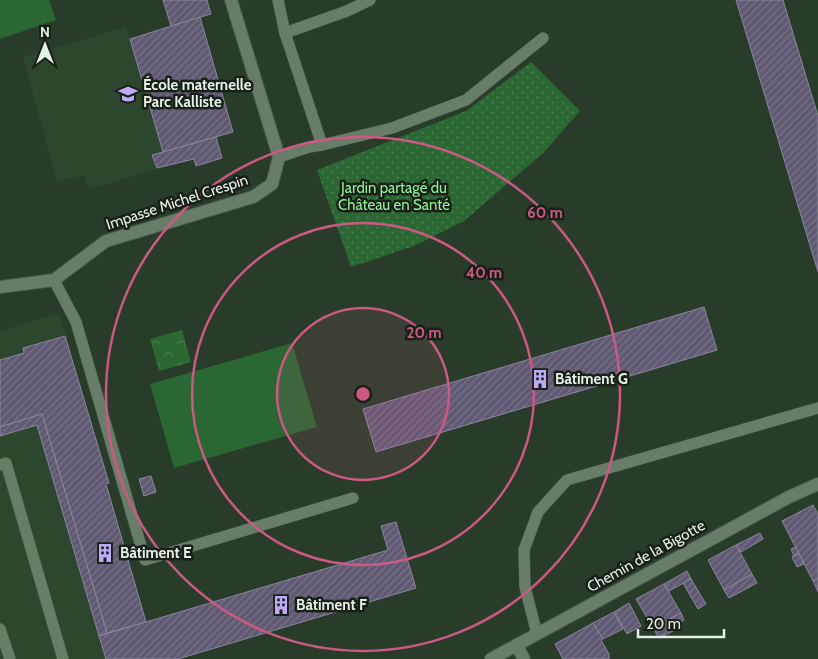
<svg xmlns="http://www.w3.org/2000/svg" width="818" height="659" viewBox="0 0 818 659" font-family="Cabin,sans-serif">
<style>
.built{fill:#2d462e}
.park{fill:url(#park-crowns)}
.garden{fill:url(#garden-dots)}
.pitch{fill:#2b6732}
.building{fill:url(#building-hatch);stroke:#8b85a0}
.lines{fill:none;stroke-linecap:round;stroke-linejoin:round}
.lane-casing{stroke:#475949;stroke-width:12}
.street-casing{stroke:#475949;stroke-width:14}
.lane{stroke:#687d68;stroke-width:11}
.street{stroke:#687d68;stroke-width:12}
.ring{fill:none;stroke:#cc5984;stroke-width:2.5}
.labels{text-anchor:middle;dominant-baseline:central;stroke-width:5;stroke-linejoin:round;paint-order:stroke}
.poi-label{font-size:15px;font-weight:bold;fill:#e5f1e5;stroke:#182018;text-anchor:start}
.park-label{font-size:15px;fill:#91f298;stroke:#182018}
.street-label{font-size:15px;fill:#e5f1e5;stroke:#182018}
.centre{fill:#cc5984;stroke:#182018;stroke-width:2.5}
.ring-label{font-size:15px;text-anchor:middle;font-weight:bold;fill:#cc5984;stroke:#182018;stroke-width:5;stroke-linejoin:round;paint-order:stroke}
</style>
<defs>
<pattern id="park-crowns" width="20" height="18" patternUnits="userSpaceOnUse" patternTransform="scale(1.25)"><rect width="20" height="18" fill="#2b6732"/><path d="M2 6a3 3 0 1 1 6 0M12 15a3 3 0 1 1 6 0" fill="none" stroke="#4a7d50"/></pattern>
<pattern id="garden-dots" width="8" height="8" patternUnits="userSpaceOnUse" patternTransform="scale(1.25)"><rect width="8" height="8" fill="#2b6732"/><path d="M2 2h.1M6 6h.1" fill="none" stroke="#4a7d50" stroke-width="1.8" stroke-linecap="round"/></pattern>
<pattern id="building-hatch" width="6" height="6" patternUnits="userSpaceOnUse" patternTransform="scale(1.25)"><rect width="6" height="6" fill="#605973"/><path d="M-1 1l2-2M0 6l6-6M5 7l2-2" fill="none" stroke="#777187"/></pattern>
</defs>
<rect width="100%" height="100%" fill="#283c29"/>
<!-- built -->
<g class="built">
<path d="M200,17l33,115 -17,5 6,21 -26,8 -3,-7 -104,30 -5,-14 -27,7 -34,-125 103,-30 4,12z"/>
<path d="M59,313l50,170 -3,2 40,137 -47,14 7,23h-106v-328z"/>
</g>
<!-- park -->
<path class="park" d="M182,330l9,32 -32,9 -9,-32z"/>
<!-- garden -->
<path class="garden" d="M531,62l49,49 -37,42 -79,68 -50,25 -63,21 -34,-97 149,-59z"/>
<!-- pitch -->
<g class="pitch">
<path d="M0,0h49l7,20 -56,19z"/>
<path d="M292,343l25,84 -143,41 -24,-84z"/>
</g>
<!-- building -->
<g class="building">
<path d="M163,0h44l4,14 -40,12z"/>
<path d="M736,0h47l35,116v156z"/>
<path d="M200,17l33,115 -70,20 -33,-113z"/>
<path d="M216,137l6,21 -26,8 -2,-7 -37,9 -5,-13z"/>
<path d="M704,307l13,43 -341,102 -13,-43z"/>
<path d="M65,336l44,147 -3,1 40,138 -39,11 -65,-219 -42,13v-67l24,-7 -1,-5z"/>
<path d="M42,414l65,219 -8,3 -62,-211 -37,11v-9z"/>
<path d="M151,476l5,16 -12,4 -5,-17z"/>
<path d="M813,505l5,9v65l-5,2 -31,-60z"/>
<path d="M396,522l20,66 -238,71h-72l-7,-23 289,-86 -7,-24z"/>
<path d="M760,533l3,6 -22,13 -5,-7z"/>
<path d="M736,545l16,29 -28,16 -16,-30z"/>
<path d="M796,547l3,7 -5,2 -3,-7z"/>
<path d="M799,554l5,10 -7,3 -5,-10z"/>
<path d="M687,571l4,8 -22,12 -5,-7z"/>
<path d="M752,574l5,9 -28,15 -5,-8z"/>
<path d="M691,579l15,25 -8,5 -15,-26z"/>
<path d="M818,579v13l-5,-11z"/>
<path d="M664,584l17,29 -28,15 -17,-29z"/>
<path d="M629,603l12,23 -14,8 -13,-22z"/>
<path d="M614,612l9,17 -20,10 -10,-16z"/>
<path d="M681,613l3,7 -7,4 2,4 -20,10 -6,-10z"/>
<path d="M593,623l10,16 -2,1 8,14v5h-46l-8,-15z"/>
</g>
<g class="lines">
<!-- lane casing -->
<g class="lane-casing">
<g id="lane">
<path d="M278,0l7,33 37,112 -13,2 -30,10"/>
<path d="M285,33l62,-22 23,-11"/>
<path d="M322,145l70,-17 74,-28 77,-62"/>
<path d="M54,280l22,42 69,238 208,-62"/>
<path d="M0,465l6,-2 57,196"/>
<path d="M0,629l10,30"/>
<path d="M537,634l-12,-47 -1,-37 14,-38 29,-32 251,-72"/>
</g>
</g>
<!-- street casing -->
<g class="street-casing">
<g id="street">
<path d="M0,287l54,-7 52,-39 147,-44 19,-13 7,-27 -48,-157"/>
<path d="M517,646l7,13"/>
<path d="M491,659l298,-162 29,-13"/>
</g>
</g>
<!-- lane -->
<use href="#lane" class="lane"/>
<!-- street -->
<use href="#street" class="street"/>
</g>
<!-- distance rings -->
<circle cx="363" cy="394" r="86" fill="#cc5984" fill-opacity=".12"/>
<g class="ring">
<circle cx="363" cy="394" r="86"/>
<circle cx="363" cy="394" r="171"/>
<circle cx="363" cy="394" r="257"/>
</g>
<!-- icons -->
<defs>
<g id="school-bare" transform="scale(1.5)"><path d="M0-5L7-2L0 1L-7-2ZM-4 1L0 2.5L4 1V4Q0 6-4 4Z" fill="#bea9f5" stroke="#182018" stroke-width="2.5" paint-order="stroke"/></g>
<g id="building-bare" transform="scale(1.5)"><path d="M-4-6H4V6H1V3H-1V6H-4ZM-2.5-4.3h1.7v1.8h-1.7ZM.8-4.3h1.7v1.8H.8ZM-2.5-1h1.7V.8h-1.7ZM.8-1h1.7V.8H.8Z" fill="#bea9f5" stroke="#182018" stroke-width="2.5" paint-order="stroke"/></g>
</defs>
<g fill-rule="evenodd">
<use href="#school-bare" x="128" y="94"/>
<use href="#building-bare" x="540" y="379"/>
<use href="#building-bare" x="105" y="553"/>
<use href="#building-bare" x="281" y="605"/>
</g>
<g class="labels">
<!-- poi labels -->
<g class="poi-label">
<text x="143" y="85">École maternelle<tspan x="143" dy="17">Parc Kalliste</tspan></text>
<text x="555" y="379">Bâtiment G</text>
<text x="120" y="553">Bâtiment E</text>
<text x="296" y="605">Bâtiment F</text>
</g>
<!-- park labels -->
<g class="park-label">
<text x="394" y="188">Jardin partagé du<tspan x="394" dy="17">Château en Santé</tspan></text>
</g>
<!-- street labels -->
<g class="street-label">
<text transform="translate(177 202) rotate(-18)">Impasse Michel Crespin</text>
<text transform="translate(646 556) rotate(-29)">Chemin de la Bigotte</text>
</g>
</g>
<circle cx="363" cy="394" r="8" class="centre"/>
<g class="ring-label">
<text x="545" y="218">60 m</text>
<text x="484" y="278">40 m</text>
<text x="424" y="338">20 m</text>
</g>
<!-- north arrow -->
<g transform="translate(45 45)" stroke="#182018" stroke-width="4" paint-order="stroke">
<path d="M0-4L9 19L0 12L-9 19Z" fill="#e5f1e5"/>
<text y="-8" font-size="14" font-weight="bold" text-anchor="middle" fill="#e5f1e5">N</text>
</g>
<!-- scale -->
<path d="M638 629v8h86v-8" fill="none" stroke="#e5f1e5" stroke-width="2.5"/>
<text x="646" y="629" font-size="15" fill="#e5f1e5" stroke="#182018" stroke-width="4" paint-order="stroke">20 m</text>
</svg>
